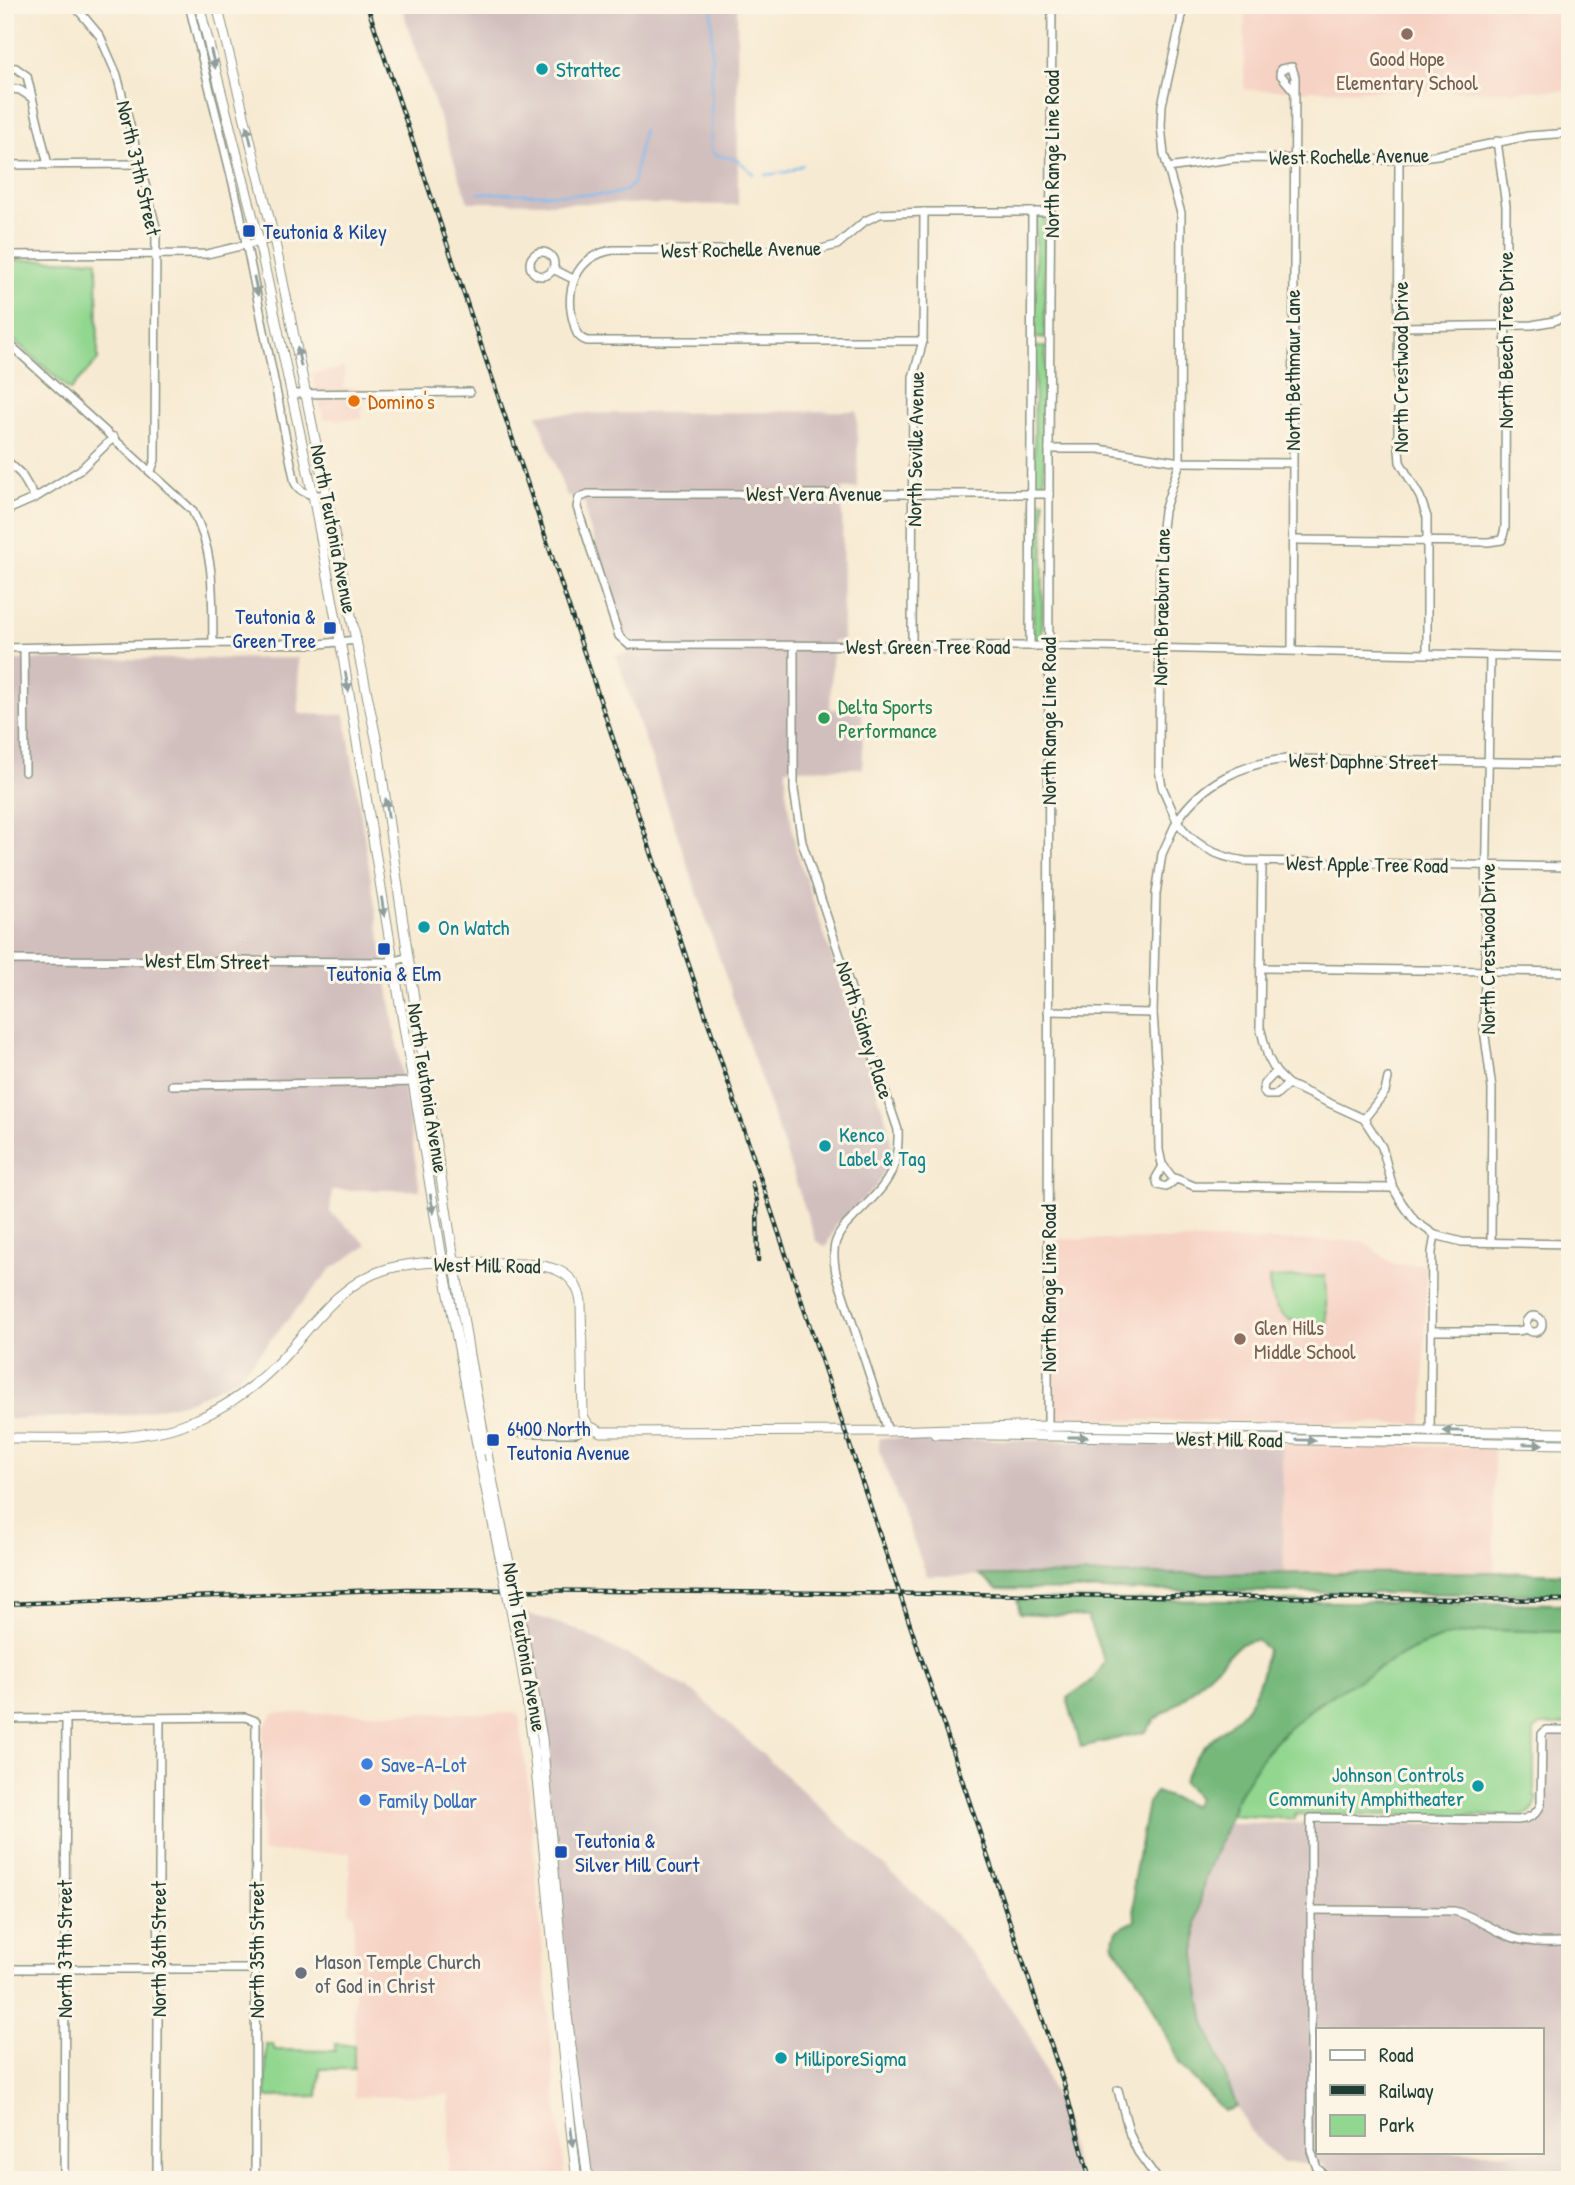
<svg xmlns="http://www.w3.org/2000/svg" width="1575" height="2185" viewBox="0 0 1575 2185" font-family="'Patrick Hand',sans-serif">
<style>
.built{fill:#f6d2c4}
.industrial{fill:#d1bfbe;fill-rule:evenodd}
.green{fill:#92d790;stroke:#588a62;stroke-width:2}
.forest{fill:#75b87a;stroke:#4a7a57;stroke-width:2}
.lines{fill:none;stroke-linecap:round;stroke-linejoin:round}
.stream{stroke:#7cbcf1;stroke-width:2}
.minor-casing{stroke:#8b9483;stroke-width:10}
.major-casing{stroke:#8b9483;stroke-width:11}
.minor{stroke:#fff;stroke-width:7}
.major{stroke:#fff;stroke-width:9}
.rail-casing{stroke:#1f3d34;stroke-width:4.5}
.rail{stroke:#fcf5e5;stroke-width:2;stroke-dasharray:5;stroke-linecap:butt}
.major-bridge-casing{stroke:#8b9483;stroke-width:11;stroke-linecap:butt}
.major-bridge{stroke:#fff;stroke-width:9}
.oneway{fill:#8f9e9a}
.education-dot{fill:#8d6e63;stroke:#fcf5e5;stroke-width:2.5}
.culture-dot{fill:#0f9aa8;stroke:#fcf5e5;stroke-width:2.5}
.transit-dot{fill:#1a4fb4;stroke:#fcf5e5;stroke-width:2.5}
.food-dot{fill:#e8710a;stroke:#fcf5e5;stroke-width:2.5}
.leisure-dot{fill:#2e9e5b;stroke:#fcf5e5;stroke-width:2.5}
.shop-dot{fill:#3f7fe0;stroke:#fcf5e5;stroke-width:2.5}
.worship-dot{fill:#6b7280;stroke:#fcf5e5;stroke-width:2.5}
.labels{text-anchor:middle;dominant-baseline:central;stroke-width:6;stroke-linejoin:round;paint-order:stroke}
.education-label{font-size:21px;fill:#785e54;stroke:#fcf5e5}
.culture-label{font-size:21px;fill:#0d838f;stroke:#fcf5e5;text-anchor:start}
.street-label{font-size:21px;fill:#1f3d34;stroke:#fcf5e5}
.transit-label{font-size:21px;fill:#164399;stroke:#fcf5e5;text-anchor:start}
.food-label{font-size:21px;fill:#c56008;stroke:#fcf5e5;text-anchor:start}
.leisure-label{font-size:21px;fill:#27864d;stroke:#fcf5e5;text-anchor:start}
.shop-label{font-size:21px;fill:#366cbe;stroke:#fcf5e5;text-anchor:start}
.worship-label{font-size:21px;fill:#5b616d;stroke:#fcf5e5;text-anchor:start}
</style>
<rect width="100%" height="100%" fill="#fcf5e5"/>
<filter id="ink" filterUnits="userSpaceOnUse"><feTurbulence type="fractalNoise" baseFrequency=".0143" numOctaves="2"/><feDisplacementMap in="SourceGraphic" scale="14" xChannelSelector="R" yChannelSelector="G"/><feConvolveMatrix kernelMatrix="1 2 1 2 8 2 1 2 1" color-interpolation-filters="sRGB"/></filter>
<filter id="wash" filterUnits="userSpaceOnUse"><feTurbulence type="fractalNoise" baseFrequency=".00686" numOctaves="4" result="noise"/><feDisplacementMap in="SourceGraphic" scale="28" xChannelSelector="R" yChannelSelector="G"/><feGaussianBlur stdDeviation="1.57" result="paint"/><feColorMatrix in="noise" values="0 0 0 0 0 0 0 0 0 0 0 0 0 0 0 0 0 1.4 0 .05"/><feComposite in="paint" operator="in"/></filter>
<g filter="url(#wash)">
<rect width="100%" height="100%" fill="#f7ead2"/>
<!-- built -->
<g class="built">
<path d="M1245,5h325v86l-326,-1z"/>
<path d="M344,368v20h18v31h-38l-12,-45z"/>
<path d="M1053,1239l310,2 30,23 33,1 -2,147 -4,12 -365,-5z"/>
<path d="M1282,1444l212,3v125l-210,3z"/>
<path d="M274,1713h245l9,70 28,318 10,79h-117v-85l-95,2v-182l-5,-4 1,-58 -88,-1 1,-124z"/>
</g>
<!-- industrial -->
<g class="industrial">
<path d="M401,5h336l1,200 -270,-3z"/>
<path d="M857,411l1,77 -16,1 1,151 -10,1 -3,68 32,1 1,58 -77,1v21l10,60 91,272 5,25 -7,22 -10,19 -38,36 -11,23 -10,-6 -200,-586 15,-2 1,-14 -7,-5 -38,-115 -2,-16 -19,-8 -29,-81z"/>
<path d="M298,658l1,56 46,1 75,475h-88l-2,22 38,33 -37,24 -93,109 -48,23 -60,14 -125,4v-759z"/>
<path d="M879,1438l403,6 2,131 -357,1 -48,-126z"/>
<path d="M519,1611l54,17 61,30 64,37 243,223 38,45 48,68 31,73 21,76h-491l-40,-383z"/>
<path d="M1554,1735h16v445h-229l-20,-17h-38l-28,-26 -18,-30 -32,-85 -9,-50v-50l9,-45 22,-54 295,1 14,-5 9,-12 1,-65zM1318,2029h224v123h-224z"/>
</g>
<!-- green -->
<g class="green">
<path d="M1036,216h9v122h-10z"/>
<path d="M5,260h92l1,100 -28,30 -65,-58z"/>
<path d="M1035,347h11l-2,140h-10z"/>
<path d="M1034,501h10l-2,140 -9,-1z"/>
<path d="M1325,1276l2,50c-36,0 -57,-9 -58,-48z"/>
<path d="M1489,1630l81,2v93h-29l-7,5v67l4,1c-2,9 -7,16 -17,18l-226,-2v5l-64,-4 4,-14 28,-45 36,-39 48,-31 64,-36 33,-13z"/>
<path d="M266,2044l7,1 2,5 60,1v-7l19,1v24h-34l-2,27 -52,1z"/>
</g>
<!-- forest -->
<g class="forest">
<path d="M1494,1572l76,2v21l-573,-6 -18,-14z"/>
<path d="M1017,1599l553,5v28l-81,-2 -45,7 -33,13 -94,54 -37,32 -17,20 -28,45 -4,14 -26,62 -9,45v50l9,50 32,85 -13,4 -44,-46 -36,-77 -31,-44 4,-14 18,-9 -2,-38 15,-80 8,-11 37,14 5,-8 -15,-16c15,-38 30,-41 57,-67 16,-16 24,-45 27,-66l-11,-9 -16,4 -57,55 -28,21 -10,12 -64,15 -14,-49 26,-18 12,-18 -18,-45 -67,-4z"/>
</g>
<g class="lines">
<!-- stream -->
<g class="stream">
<path d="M712,5l-1,144 4,6c24,5 21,2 38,19"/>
<path d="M765,175l22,-3 16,-7"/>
<path d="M478,193l132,2 17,-5 6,-7 10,-53"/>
</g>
</g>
</g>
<g filter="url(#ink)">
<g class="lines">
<!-- minor casing -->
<g class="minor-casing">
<g id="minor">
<path d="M74,5l26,31 17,39 39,152 -1,233 -4,11"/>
<path d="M189,5l50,203 56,275c7,13 20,12 33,12"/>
<path d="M1182,5l-1,16 -19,84 -1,21 3,29 17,58 -1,249 -16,49 -4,32 -1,226 3,18 15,34 -15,33 -6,40 -3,119 5,70 1,67 3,14 10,13 22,9 199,2"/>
<path d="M5,67l11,1 11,8 21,89"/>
<path d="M5,88l15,2 12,8"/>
<path d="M1399,160l-1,276 2,26 20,35 7,20v136"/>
<path d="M5,165l135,-1"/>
<path d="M1168,168l68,-10 163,2 38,-5 91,-19 42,-3"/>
<circle cx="542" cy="264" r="12"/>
<path d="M5,255l202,-1 67,-16"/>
<path d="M553,269l20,10"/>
<path d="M1400,327l132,-2 22,-4 16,-7"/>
<path d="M5,340l187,170c24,43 20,86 21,133"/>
<path d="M923,341h-336c-9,-3 -11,-8 -13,-17 -10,-33 1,-68 39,-74h204l20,-5 28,-24 15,-7 44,-2h127"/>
<path d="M291,394l179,-2"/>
<path d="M1049,449h50l81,13 112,1"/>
<path d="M5,459l16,15 14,24"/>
<path d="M1049,494h-461l-9,4 -2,9 42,129 10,9 420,1 521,11"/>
<path d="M5,511l30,-13 45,-28 34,-33"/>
<path d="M1293,540l195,2 14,-2 3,-12 1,-322 -9,-65"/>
<path d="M912,645l1,-268 10,-36 1,-129"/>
<path d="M794,646v144l8,52 96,288c2,42 -14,57 -42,85 -8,8 -16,15 -20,26 -4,10 -2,22 0,32l52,158"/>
<path d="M1030,646l2,-434"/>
<path d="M5,648l208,-5 107,1 36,-4"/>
<path d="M24,648l1,124"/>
<path d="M1292,650l3,-573 -3,-10 -11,2 -1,5 14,17"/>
<path d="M1490,655l-6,374 8,60 -1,153"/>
<path d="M1570,763l-283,-4c-44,4 -85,24 -110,62 16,24 40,36 68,40l325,6"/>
<path d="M1262,862l-2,165 8,30 8,15 12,12 76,35 18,28 11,41 9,15 13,18 20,14 27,7 108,2"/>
<path d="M5,960l387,2 16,-5"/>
<path d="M1261,968l309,4"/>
<path d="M1048,1011l105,2"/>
<path d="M1276,1072l-12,12 -1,6 3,5h10l12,-11"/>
<path d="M172,1085l254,-3"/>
<path d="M1364,1119l21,-27 3,-14"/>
<path d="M1163,1166l-7,12 2,7 8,2 9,-7"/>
<circle cx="1534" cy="1324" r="8"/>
<path d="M1431,1331h87l9,-2"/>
<path d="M1048,1429l1,-980 3,-444"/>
<path d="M512,1433h64l13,-7"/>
<path d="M1430,1433l2,-181 3,-17"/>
<path d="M5,1719l240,-2 11,4 -1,459"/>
<path d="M1311,1910l143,1c21,5 35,17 55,25 19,8 41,6 61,6"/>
<path d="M5,1969h251"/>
<path d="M1118,2090l12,45 8,17 20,28"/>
<path d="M64,2180l2,-461"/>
<path d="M157,2180l3,-461"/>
<path d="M1330,2180l-13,-12 -6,-17v-333l207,2c11,-1 19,-5 23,-16l1,-70 4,-4h24"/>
</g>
</g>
<!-- major casing -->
<g class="major-casing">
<g id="major">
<path d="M199,5l60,236 54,254 30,162 98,595 38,203"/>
<path d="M217,5l57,233 104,510 48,334 43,273 20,109"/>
<path d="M935,1434l635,10"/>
<path d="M5,1438c63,-1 131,7 190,-18 29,-12 56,-30 79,-53 34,-34 61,-82 110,-97 37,-12 98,-8 138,-6 28,1 54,6 59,38l2,114 6,10 12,6 287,-1 160,-5 522,7"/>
<path d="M514,1625c18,89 26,179 34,269 9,95 17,191 29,286"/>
<path d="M522,1627l20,111 25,277 21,165"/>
</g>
</g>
<!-- minor -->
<use href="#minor" class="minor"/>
<!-- major -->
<use href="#major" class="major"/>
<!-- rail casing -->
<g class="rail-casing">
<g id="rail">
<path d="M367,5l697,2079 26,96"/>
<path d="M752,1183l5,18 1,60"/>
<path d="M5,1604l402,-15 1163,11"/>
</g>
</g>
<!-- rail -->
<use href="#rail" class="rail"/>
<!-- major-bridge casing -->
<g class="major-bridge-casing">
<g id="major-bridge">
<path d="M479,1455l35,170"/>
<path d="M489,1464l33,163"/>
</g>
</g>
<!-- major-bridge -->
<use href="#major-bridge" class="major-bridge"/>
</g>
<!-- one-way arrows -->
<defs><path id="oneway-solid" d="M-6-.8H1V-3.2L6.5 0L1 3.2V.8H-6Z" transform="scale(1.75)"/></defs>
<g class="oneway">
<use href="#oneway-solid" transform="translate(213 59) rotate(76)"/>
<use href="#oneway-solid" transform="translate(249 135) rotate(-103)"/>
<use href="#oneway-solid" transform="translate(256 286) rotate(78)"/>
<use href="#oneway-solid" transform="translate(299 357) rotate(-102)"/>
<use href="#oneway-solid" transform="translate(347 682) rotate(81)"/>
<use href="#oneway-solid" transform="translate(387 808) rotate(-98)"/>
<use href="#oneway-solid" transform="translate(383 907) rotate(81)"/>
<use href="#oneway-solid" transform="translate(432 1204) rotate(80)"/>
<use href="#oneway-solid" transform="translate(1453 1431) rotate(-179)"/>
<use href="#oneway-solid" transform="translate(1078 1437)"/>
<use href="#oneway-solid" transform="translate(1306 1440) rotate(1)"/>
<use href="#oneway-solid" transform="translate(1533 1444) rotate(1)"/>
<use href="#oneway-solid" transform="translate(572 2137) rotate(83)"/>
</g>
</g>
<!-- markers -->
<g class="education-dot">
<circle cx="1407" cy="34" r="7"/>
<circle cx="1240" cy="1339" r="7"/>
</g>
<g class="culture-dot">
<circle cx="542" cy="69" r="7"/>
<circle cx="424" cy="927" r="7"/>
<circle cx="825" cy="1146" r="7"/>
<circle cx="1478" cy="1786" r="7"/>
<circle cx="781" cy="2058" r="7"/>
</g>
<g class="transit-dot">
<rect x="242" y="224" width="14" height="14" rx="3.5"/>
<rect x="323" y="621" width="14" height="14" rx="3.5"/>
<rect x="377" y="942" width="14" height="14" rx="3.5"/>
<rect x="486" y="1433" width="14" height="14" rx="3.5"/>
<rect x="554" y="1845" width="14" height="14" rx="3.5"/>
</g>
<circle class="food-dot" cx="354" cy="401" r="7"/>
<circle class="leisure-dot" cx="824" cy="718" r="7"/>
<g class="shop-dot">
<circle cx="367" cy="1764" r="7"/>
<circle cx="365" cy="1800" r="7"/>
</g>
<circle class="worship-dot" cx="301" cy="1973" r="7"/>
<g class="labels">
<!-- education labels -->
<g class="education-label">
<text x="1407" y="58">Good Hope<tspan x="1407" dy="24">Elementary School</tspan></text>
<text x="1254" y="1327" text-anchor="start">Glen Hills<tspan x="1254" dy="24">Middle School</tspan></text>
</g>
<!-- culture labels -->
<g class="culture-label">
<text x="556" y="69">Strattec</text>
<text x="438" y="927">On Watch</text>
<text x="839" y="1134">Kenco<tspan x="839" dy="24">Label &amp; Tag</tspan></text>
<text x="1464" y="1774" text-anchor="end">Johnson Controls<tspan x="1464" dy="24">Community Amphitheater</tspan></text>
<text x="795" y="2058">MilliporeSigma</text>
</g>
<!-- street labels -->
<g class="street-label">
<text transform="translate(1051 154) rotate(-90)">North Range Line Road</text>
<text transform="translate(1349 156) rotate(-1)">West Rochelle Avenue</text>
<text transform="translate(139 168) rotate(77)">North 37th Street</text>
<text transform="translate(741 249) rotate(-1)">West Rochelle Avenue</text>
<text transform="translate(1505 340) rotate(-90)">North Beech Tree Drive</text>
<text transform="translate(1400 367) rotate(-90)">North Crestwood Drive</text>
<text transform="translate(1292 370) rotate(-90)">North Bethmaur Lane</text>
<text transform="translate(915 449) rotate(-89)">North Seville Avenue</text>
<text x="814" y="493">West Vera Avenue</text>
<text transform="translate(334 529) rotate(79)">North Teutonia Avenue</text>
<text transform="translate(1161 607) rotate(-89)">North Braeburn Lane</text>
<text x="928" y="646">West Green Tree Road</text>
<text transform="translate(1048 721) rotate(-90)">North Range Line Road</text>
<text transform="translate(1363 761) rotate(1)">West Daphne Street</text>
<text transform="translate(1367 864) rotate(1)">West Apple Tree Road</text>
<text transform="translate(1487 949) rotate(-90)">North Crestwood Drive</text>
<text transform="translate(207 961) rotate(1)">West Elm Street</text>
<text transform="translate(865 1030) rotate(72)">North Sidney Place</text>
<text transform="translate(428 1088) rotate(81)">North Teutonia Avenue</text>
<text transform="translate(487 1265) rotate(1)">West Mill Road</text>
<text transform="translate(1048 1288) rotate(-90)">North Range Line Road</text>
<text transform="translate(1229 1439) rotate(1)">West Mill Road</text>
<text transform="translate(525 1647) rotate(80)">North Teutonia Avenue</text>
<text transform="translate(64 1949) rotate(-90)">North 37th Street</text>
<text transform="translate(158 1949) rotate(-90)">North 36th Street</text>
<text transform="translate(256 1950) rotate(-90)">North 35th Street</text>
</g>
<!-- transit labels -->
<g class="transit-label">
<text x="263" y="231">Teutonia &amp; Kiley</text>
<text x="316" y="616" text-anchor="end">Teutonia &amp;<tspan x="316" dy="24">Green Tree</tspan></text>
<text x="384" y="973" text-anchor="middle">Teutonia &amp; Elm</text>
<text x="507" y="1428">6400 North<tspan x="507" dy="24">Teutonia Avenue</tspan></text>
<text x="575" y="1840">Teutonia &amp;<tspan x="575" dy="24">Silver Mill Court</tspan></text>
</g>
<!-- food labels -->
<g class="food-label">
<text x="368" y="401">Domino's</text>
</g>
<!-- leisure labels -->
<g class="leisure-label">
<text x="838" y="706">Delta Sports<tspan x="838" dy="24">Performance</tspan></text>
</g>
<!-- shop labels -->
<g class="shop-label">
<text x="381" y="1764">Save-A-Lot</text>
<text x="379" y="1800">Family Dollar</text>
</g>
<!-- worship labels -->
<g class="worship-label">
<text x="315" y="1961">Mason Temple Church<tspan x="315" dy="24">of God in Christ</tspan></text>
</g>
</g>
<!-- margin -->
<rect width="1575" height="2185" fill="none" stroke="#fcf5e5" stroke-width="28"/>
<!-- legend -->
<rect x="1316" y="2028" width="228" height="126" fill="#fcf5e5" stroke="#a4ab9e" stroke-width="2"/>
<rect x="1330" y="2050" width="35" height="10" fill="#ffffff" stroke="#a4ab9e" stroke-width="2"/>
<text x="1379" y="2062" font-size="21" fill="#1f3d34">Road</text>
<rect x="1330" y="2085" width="35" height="10" fill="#1f3d34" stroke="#a4ab9e" stroke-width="2"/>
<text x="1379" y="2098" font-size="21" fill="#1f3d34">Railway</text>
<rect x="1330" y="2115" width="35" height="21" fill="#92d790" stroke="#a4ab9e" stroke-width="2"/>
<text x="1379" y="2132" font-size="21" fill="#1f3d34">Park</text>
</svg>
